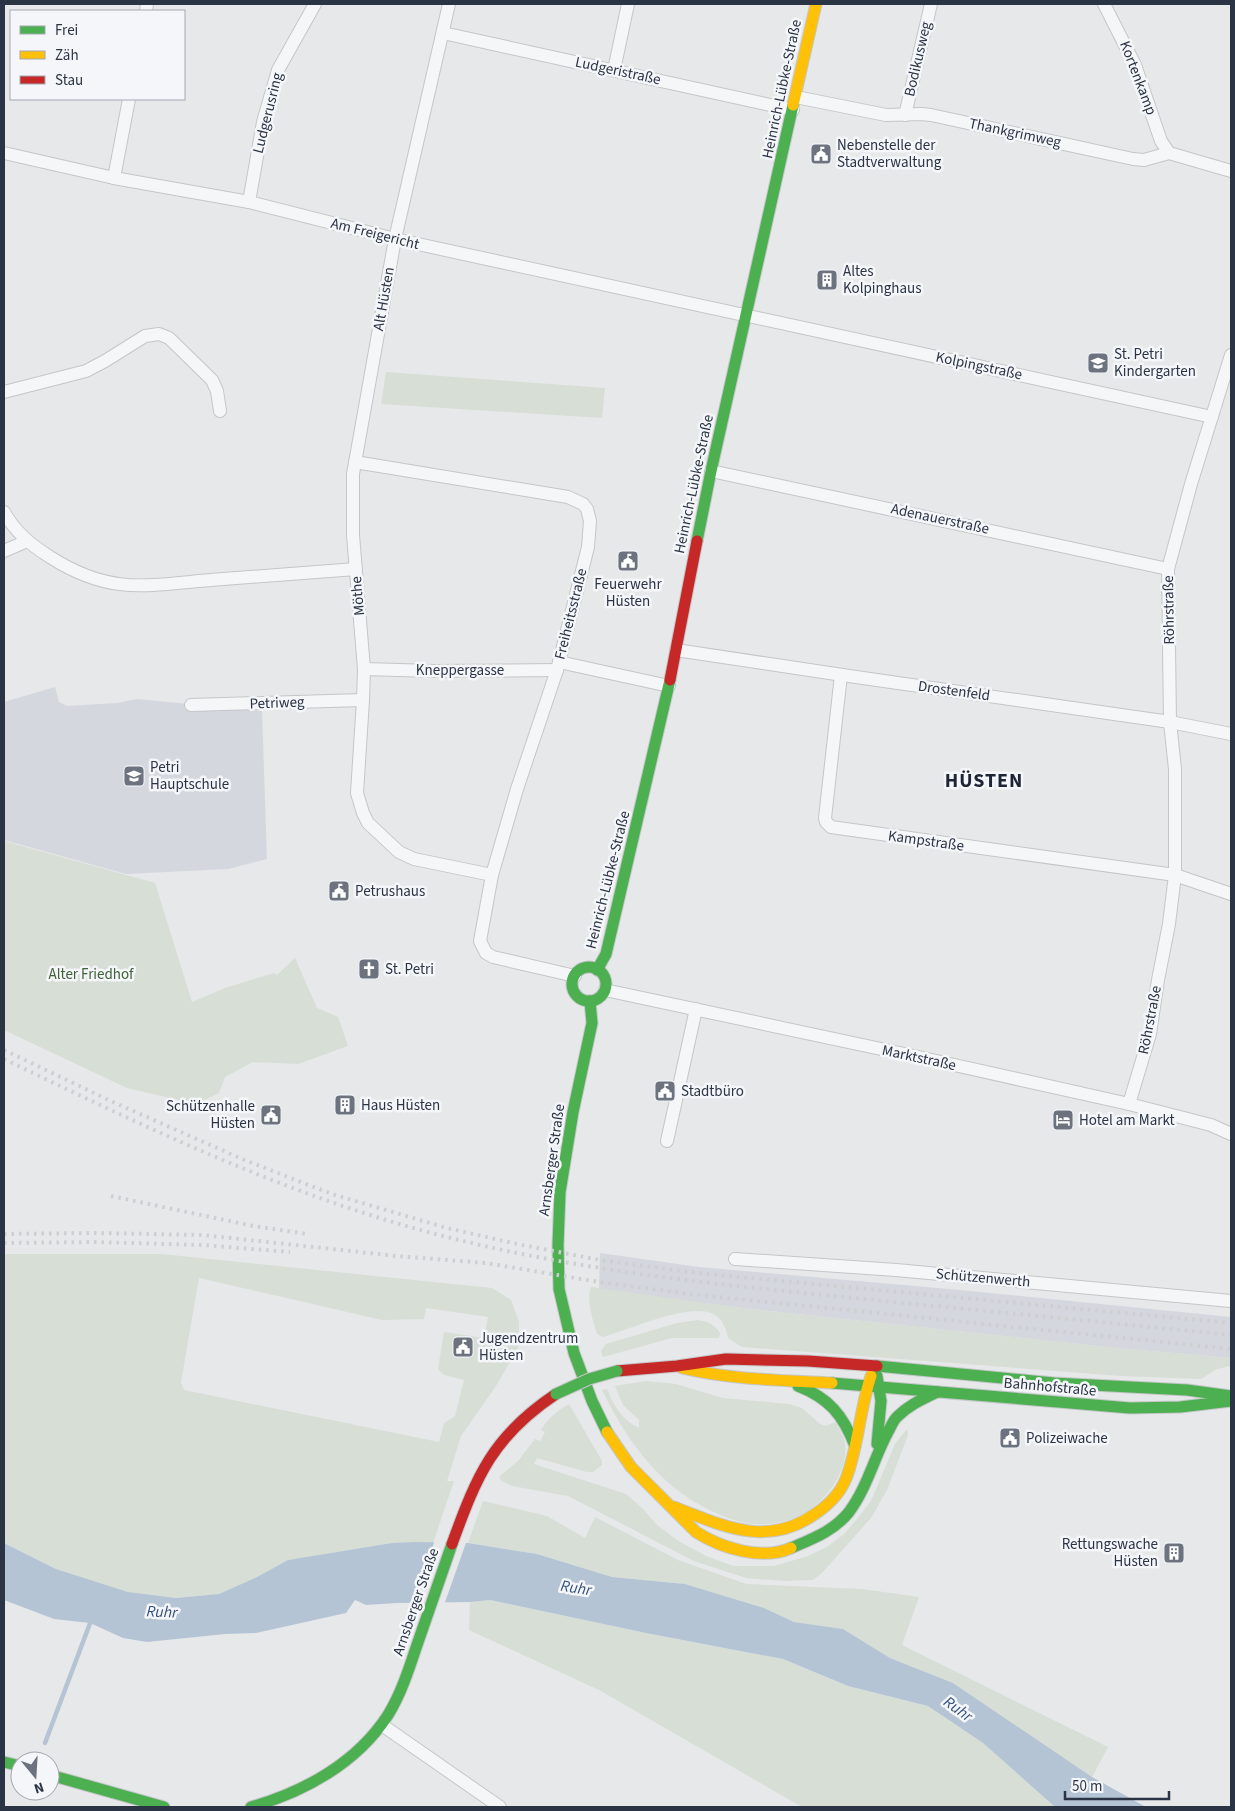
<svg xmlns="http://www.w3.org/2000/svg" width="1235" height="1811" viewBox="0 0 1235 1811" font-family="'Source Sans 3',sans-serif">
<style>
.built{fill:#d4d7dd}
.green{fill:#d6ded6;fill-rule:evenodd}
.water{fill:#b4c4d5}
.pier{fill:#e6e8ea}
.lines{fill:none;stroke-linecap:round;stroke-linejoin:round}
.stream{stroke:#b4c4d5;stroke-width:4.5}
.street-casing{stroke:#c4c6c8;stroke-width:14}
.fast-casing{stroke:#c4c6c8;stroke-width:13}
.slow-casing{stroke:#c4c6c8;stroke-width:13}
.jam-casing{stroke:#c4c6c8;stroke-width:13}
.street{stroke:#f5f6f7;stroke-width:12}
.fast{stroke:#4caf50;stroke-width:11}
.slow{stroke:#ffc107;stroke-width:11}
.jam{stroke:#c62828;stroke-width:11}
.rail{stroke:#cecfd2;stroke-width:4;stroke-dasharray:2.5 5;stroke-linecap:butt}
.fast-bridge-casing{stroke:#c4c6c8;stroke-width:13;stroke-linecap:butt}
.fast-bridge{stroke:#4caf50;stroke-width:11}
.labels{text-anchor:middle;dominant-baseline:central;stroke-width:5;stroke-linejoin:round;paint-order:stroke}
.street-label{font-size:15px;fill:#2b3445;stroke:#f4f6f9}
.poi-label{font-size:15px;fill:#2b3445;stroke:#f4f6f9;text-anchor:start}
.park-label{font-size:15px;fill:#3f6138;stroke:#f4f6f9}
.water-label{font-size:16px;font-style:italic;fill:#34527a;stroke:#f4f6f9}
.district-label{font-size:20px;font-weight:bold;letter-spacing:1px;fill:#1d2536;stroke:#f4f6f9}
</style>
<rect width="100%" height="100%" fill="#e6e8ea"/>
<!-- built -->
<g class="built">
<path d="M55,687l4,15 8,4 50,-3 20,-4 125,12 5,148 -39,10 -102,5 -122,-34v-138z"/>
<path d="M600,1253l99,14 261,23 271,27v41l-114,-10 -375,-40 -143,-19z"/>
</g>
<!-- green -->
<g class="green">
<path d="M386,372l219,16 -3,30 -221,-14z"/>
<path d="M4,841l151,42 37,119 33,-14 49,-15 3,2 18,-17 22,50 21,9 10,29 -50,18 -45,-2 -28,15 -6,16 -23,11 -69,-16 -123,-58z"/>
<path d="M4,1254h157l331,34 19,12 8,22 -1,26 -22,38 -35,50 -14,45h7l-21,62h-41l-104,17 -31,17 -38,17 -43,4 -48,-6 -72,-23 -52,-26zM199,1278l183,42 42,-1 2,-11 62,9 -4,21 -40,-6 -6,37 6,6 20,5 -9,36 -11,7 -5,19 -255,-52 -3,-8z"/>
<path d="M591,1287l151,21 375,40 114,10v8l-14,3 -16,10 -80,-3 -379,-29 -14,-9c-2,-11 -7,-23 -20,-26 -26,-6 -78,17 -105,25l-6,-3c-4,-15 -11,-32 -6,-47z"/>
<path d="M698,1320c10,2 16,4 22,13l-1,5h-47l-69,19 -2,-6 5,-7 71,-21z"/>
<path d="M646,1381l30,3 47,14 66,6 13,4 18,16 6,2 9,-4c3,6 7,11 9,17 9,32 -25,73 -55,81 -16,5 -35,6 -52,1 -67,-21 -105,-70 -135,-131l5,-1c7,17 15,31 32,39v-8l-16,-15 -8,-19z"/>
<path d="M569,1404l33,57v4l-9,7h-6l-50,-14 -3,6 92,30 16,14 15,17 23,17 26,14 27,10h41l34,-10 19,-9 17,-13 14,-16 13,-17 24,-57 12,-15 1,6 -21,55 -16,28 -49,55 -9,7 -28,1 -39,-3 -52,-17 -126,-65 -56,-10 -10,-5 -3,-4 19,-16 17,-22 5,2 5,-9 -4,-2c7,-12 16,-19 28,-26z"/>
<path d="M483,1501l64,15 38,22 10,-21 83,43 68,24 116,5 57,8 -17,48 206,102 -16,30 -139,-94 -63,-25 -47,-29 -49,-7 -30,-14 -79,-24 -73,-7 -75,-23 -69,-11z"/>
<path d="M490,1600l156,33 137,26 65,27 80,20 55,37 72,64h-253l-201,-116 -132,-61 1,-28z"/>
</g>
<!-- water -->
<path class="water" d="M415,1542l53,1 69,11 75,23 73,7 79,24 30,14 49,7 47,29 63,25 139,94 54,30h-91l-72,-64 -55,-37 -80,-20 -65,-27 -137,-26 -156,-33 -20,2 -73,1 -31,2 -11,-5 -9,13 -90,20 -31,1 -78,8 -24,-4 -33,-15 -36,-4 -50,-19v-57l52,26 72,23 48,6 43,-4 38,-17 31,-17 104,-17z"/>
<!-- pier -->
<path class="pier" d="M435,1540h32l-23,65 -32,1z"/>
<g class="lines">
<!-- stream -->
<path class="stream" d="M45,1743l47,-125"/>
<!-- street casing -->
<g class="street-casing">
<g id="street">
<path d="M449,4l-54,235 -42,235v61l11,134 -1,31 -6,93 6,20 5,10 31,29 15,7 78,16"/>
<path d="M1104,4l31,61 26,76 8,12"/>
<path d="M146,11l1,-7"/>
<path d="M443,33l350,77"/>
<path d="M614,70l14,-66"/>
<path d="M796,97l90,18 36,-1 9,1 202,44 11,1 25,-7 62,18"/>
<path d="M905,115l26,-111"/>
<path d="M4,153l110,25 135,24 146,37 817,178"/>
<path d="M114,178l15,-79"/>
<path d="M249,202l14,-80 15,-52 37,-66"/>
<path d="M4,392l82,-21 19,-10 40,-25 14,-2 10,4 43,42 5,11 3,20"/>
<path d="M355,462l213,35 15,7 4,5 3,12 -2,26 -31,123 -40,119 -25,86 -12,66 6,12 7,4 82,19"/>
<path d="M711,471l457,98"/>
<path d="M4,512c11,20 27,33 46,45 64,41 102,27 173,22 44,-3 88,-7 133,-10"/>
<path d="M4,551l23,-10"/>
<path d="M676,650l180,27 314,45 61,12"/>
<path d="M559,662l110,24"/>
<path d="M364,669l70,2 123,-1"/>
<path d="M841,675l-16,143 1,4 5,5 344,48 56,19"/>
<path d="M191,705l172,-5"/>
<path d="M605,990l309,66 215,48 82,21 20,9"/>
<path d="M1129,1104l21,-70 8,-54 11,-56 6,-49v-106l-5,-47 -2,-153 23,-85 40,-129"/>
<path d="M667,1141l29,-132"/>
<path d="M735,1259l161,11 335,31"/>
<path d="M382,1725l118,82"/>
</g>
</g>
<!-- fast casing -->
<g class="fast-casing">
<g id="fast">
<path d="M697,541l14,-70 82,-366"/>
<circle cx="589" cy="984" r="17"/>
<path d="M597,970l9,-16 64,-274"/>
<path d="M590,1001l2,22 -19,89 -13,80 -2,53 1,44 15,64 18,48 15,31"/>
<path d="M877,1366l177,17 133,7 44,6"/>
<path d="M877,1376l4,25 -4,43"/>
<path d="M832,1383l298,25 50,-1 51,-6"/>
<path d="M798,1386c31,12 45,29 57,60"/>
<path d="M791,1548c21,-9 43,-17 58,-36 18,-24 25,-54 39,-80 3,-5 5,-12 10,-16 11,-11 25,-17 39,-24"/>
<path d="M4,1762l16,4"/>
<path d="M50,1775l114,32"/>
<path d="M251,1807c53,-15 106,-44 137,-92 13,-21 21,-46 29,-70 12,-34 23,-67 35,-101"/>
</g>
</g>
<!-- slow casing -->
<g class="slow-casing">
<g id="slow">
<path d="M793,105l23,-101"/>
<path d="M682,1368c50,12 99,12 150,15"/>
<path d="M607,1432l24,35 65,65c25,16 66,29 95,16"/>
<path d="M674,1507c49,19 93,41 141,7 15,-10 28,-24 33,-41 11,-32 12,-65 23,-97"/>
</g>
</g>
<!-- jam casing -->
<g class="jam-casing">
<g id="jam">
<path d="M670,680l27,-139"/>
<path d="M617,1371l60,-5 49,-7 82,2 69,5"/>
<path d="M452,1544c25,-69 41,-108 104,-150"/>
</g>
</g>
<!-- street -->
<use href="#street" class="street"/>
<!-- fast -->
<use href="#fast" class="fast"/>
<!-- slow -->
<use href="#slow" class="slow"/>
<!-- jam -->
<use href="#jam" class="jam"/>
<!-- rail -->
<g class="rail">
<path d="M1231,4v1"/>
<path d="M4,1050l109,52 129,57 69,27 24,9 112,33 70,16 83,16 97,13 534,50"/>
<path d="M4,1059c143,69 288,139 443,178 130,33 264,47 397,60 129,13 258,25 387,38"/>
<path d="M111,1196l142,30 54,8"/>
<path d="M4,1234l90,-1 109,2 193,21 90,7 113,19 90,12 542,55"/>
<path d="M4,1243l90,-1 108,3 88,7"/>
</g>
<!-- fast-bridge casing -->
<g class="fast-bridge-casing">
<path id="fast-bridge" d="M556,1394l33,-15 28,-8"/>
</g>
<!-- fast-bridge -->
<use href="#fast-bridge" class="fast-bridge"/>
</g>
<!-- icons -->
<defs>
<g id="civic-square" transform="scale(1.125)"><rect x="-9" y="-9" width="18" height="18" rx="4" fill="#6c737f" stroke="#f4f6f9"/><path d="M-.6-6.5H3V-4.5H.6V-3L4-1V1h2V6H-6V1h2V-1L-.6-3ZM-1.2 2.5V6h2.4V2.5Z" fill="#fff"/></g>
<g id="building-square" transform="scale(1.125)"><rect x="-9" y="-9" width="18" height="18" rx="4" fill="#6c737f" stroke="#f4f6f9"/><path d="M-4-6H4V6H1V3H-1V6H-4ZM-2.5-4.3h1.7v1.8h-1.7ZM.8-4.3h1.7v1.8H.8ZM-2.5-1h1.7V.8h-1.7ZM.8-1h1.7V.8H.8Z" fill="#fff"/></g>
<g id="school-square" transform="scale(1.125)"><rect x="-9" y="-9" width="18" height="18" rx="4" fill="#6c737f" stroke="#f4f6f9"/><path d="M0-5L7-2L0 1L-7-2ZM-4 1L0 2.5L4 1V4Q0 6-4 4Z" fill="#fff"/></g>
<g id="church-square" transform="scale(1.125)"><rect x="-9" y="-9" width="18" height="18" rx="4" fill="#6c737f" stroke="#f4f6f9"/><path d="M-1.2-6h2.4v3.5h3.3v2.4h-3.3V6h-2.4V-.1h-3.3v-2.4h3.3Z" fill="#fff"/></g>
<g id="hotel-square" transform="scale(1.125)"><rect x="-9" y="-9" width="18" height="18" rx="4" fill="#6c737f" stroke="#f4f6f9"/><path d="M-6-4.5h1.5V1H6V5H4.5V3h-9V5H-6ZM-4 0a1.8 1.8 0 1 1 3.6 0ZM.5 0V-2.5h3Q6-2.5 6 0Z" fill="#fff"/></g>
</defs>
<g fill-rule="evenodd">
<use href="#civic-square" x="821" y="154"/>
<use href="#building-square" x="827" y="280"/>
<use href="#school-square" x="1098" y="363"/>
<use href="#civic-square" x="628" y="561"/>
<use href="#school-square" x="134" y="776"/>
<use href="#civic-square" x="339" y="891"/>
<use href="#church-square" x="369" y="969"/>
<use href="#civic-square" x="665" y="1091"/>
<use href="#building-square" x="345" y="1105"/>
<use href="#civic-square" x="271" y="1115"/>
<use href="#hotel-square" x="1063" y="1120"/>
<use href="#civic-square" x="463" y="1347"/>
<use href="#civic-square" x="1010" y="1438"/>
<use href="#building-square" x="1174" y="1553"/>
</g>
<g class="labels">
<!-- street labels -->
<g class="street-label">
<text transform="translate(918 59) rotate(-77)">Bodikusweg</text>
<text transform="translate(618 71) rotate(12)">Ludgeristraße</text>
<text transform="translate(1138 78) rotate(69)">Kortenkamp</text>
<text transform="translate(782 89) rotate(-78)">Heinrich-Lübke-Straße</text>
<text transform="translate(268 113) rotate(-76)">Ludgerusring</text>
<text transform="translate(1015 133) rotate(12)">Thankgrimweg</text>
<text transform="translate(375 234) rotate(14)">Am Freigericht</text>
<text transform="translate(384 299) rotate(-80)">Alt Hüsten</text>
<text transform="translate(979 366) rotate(12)">Kolpingstraße</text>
<text transform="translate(694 484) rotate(-78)">Heinrich-Lübke-Straße</text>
<text transform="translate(940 519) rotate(12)">Adenauerstraße</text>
<text transform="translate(358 596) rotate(-95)">Möthe</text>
<text transform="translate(1169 610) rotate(-91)">Röhrstraße</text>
<text transform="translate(571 614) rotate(-76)">Freiheitsstraße</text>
<text x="460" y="670">Kneppergasse</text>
<text transform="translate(954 691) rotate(8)">Drostenfeld</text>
<text transform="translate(277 703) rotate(-2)">Petriweg</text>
<text transform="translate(926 841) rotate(8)">Kampstraße</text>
<text transform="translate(608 880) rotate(-76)">Heinrich-Lübke-Straße</text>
<text transform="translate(1150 1020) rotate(-79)">Röhrstraße</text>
<text transform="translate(919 1058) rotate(12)">Marktstraße</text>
<text transform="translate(552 1160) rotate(-82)">Arnsberger Straße</text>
<text transform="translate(983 1278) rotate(5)">Schützenwerth</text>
<text transform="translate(1050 1387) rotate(5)">Bahnhofstraße</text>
<text transform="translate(416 1602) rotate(-71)">Arnsberger Straße</text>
</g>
<!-- poi labels -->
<g class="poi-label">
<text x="837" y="145">Nebenstelle der<tspan x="837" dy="17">Stadtverwaltung</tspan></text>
<text x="843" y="271">Altes<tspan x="843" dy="17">Kolpinghaus</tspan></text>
<text x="1114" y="354">St. Petri<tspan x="1114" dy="17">Kindergarten</tspan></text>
<text x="628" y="584" text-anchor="middle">Feuerwehr<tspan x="628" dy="17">Hüsten</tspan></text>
<text x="150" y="767">Petri<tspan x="150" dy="17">Hauptschule</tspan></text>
<text x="355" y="891">Petrushaus</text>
<text x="385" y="969">St. Petri</text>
<text x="681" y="1091">Stadtbüro</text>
<text x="361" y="1105">Haus Hüsten</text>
<text x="255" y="1106" text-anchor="end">Schützenhalle<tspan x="255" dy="17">Hüsten</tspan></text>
<text x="1079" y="1120">Hotel am Markt</text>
<text x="479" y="1338">Jugendzentrum<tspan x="479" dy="17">Hüsten</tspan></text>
<text x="1026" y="1438">Polizeiwache</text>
<text x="1158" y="1544" text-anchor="end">Rettungswache<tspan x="1158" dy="17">Hüsten</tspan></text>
</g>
<!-- park labels -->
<g class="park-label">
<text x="91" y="974">Alter Friedhof</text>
</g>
<!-- water labels -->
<g class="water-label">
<text transform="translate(576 1588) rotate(9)">Ruhr</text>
<text transform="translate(162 1612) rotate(3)">Ruhr</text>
<text transform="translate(958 1709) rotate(36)">Ruhr</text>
</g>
<!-- district labels -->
<g class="district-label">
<text x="984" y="781">HÜSTEN</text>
</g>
</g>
<!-- border -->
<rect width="1235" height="1811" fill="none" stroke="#2b3445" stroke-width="10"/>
<!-- legend -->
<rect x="10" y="10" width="175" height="90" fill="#f4f6f9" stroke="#a4a8b1"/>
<rect x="20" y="26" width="25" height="8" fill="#4caf50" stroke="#a4a8b1"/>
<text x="55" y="35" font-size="15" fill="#2b3445">Frei</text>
<rect x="20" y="51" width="25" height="8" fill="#ffc107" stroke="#a4a8b1"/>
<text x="55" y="60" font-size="15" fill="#2b3445">Zäh</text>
<rect x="20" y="76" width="25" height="8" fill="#c62828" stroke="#a4a8b1"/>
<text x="55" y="85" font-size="15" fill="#2b3445">Stau</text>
<!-- north arrow -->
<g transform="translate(35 1776) rotate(162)"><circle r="24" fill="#f4f6f9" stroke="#a4a8b1"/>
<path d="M0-4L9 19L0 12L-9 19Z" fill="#6c737f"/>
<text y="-8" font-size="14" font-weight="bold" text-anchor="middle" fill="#2b3445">N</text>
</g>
<!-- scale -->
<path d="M1065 1791v8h104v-8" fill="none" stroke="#2b3445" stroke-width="2.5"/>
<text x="1072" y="1791" font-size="15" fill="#2b3445" stroke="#f4f6f9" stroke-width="4" paint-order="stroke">50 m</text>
</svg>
